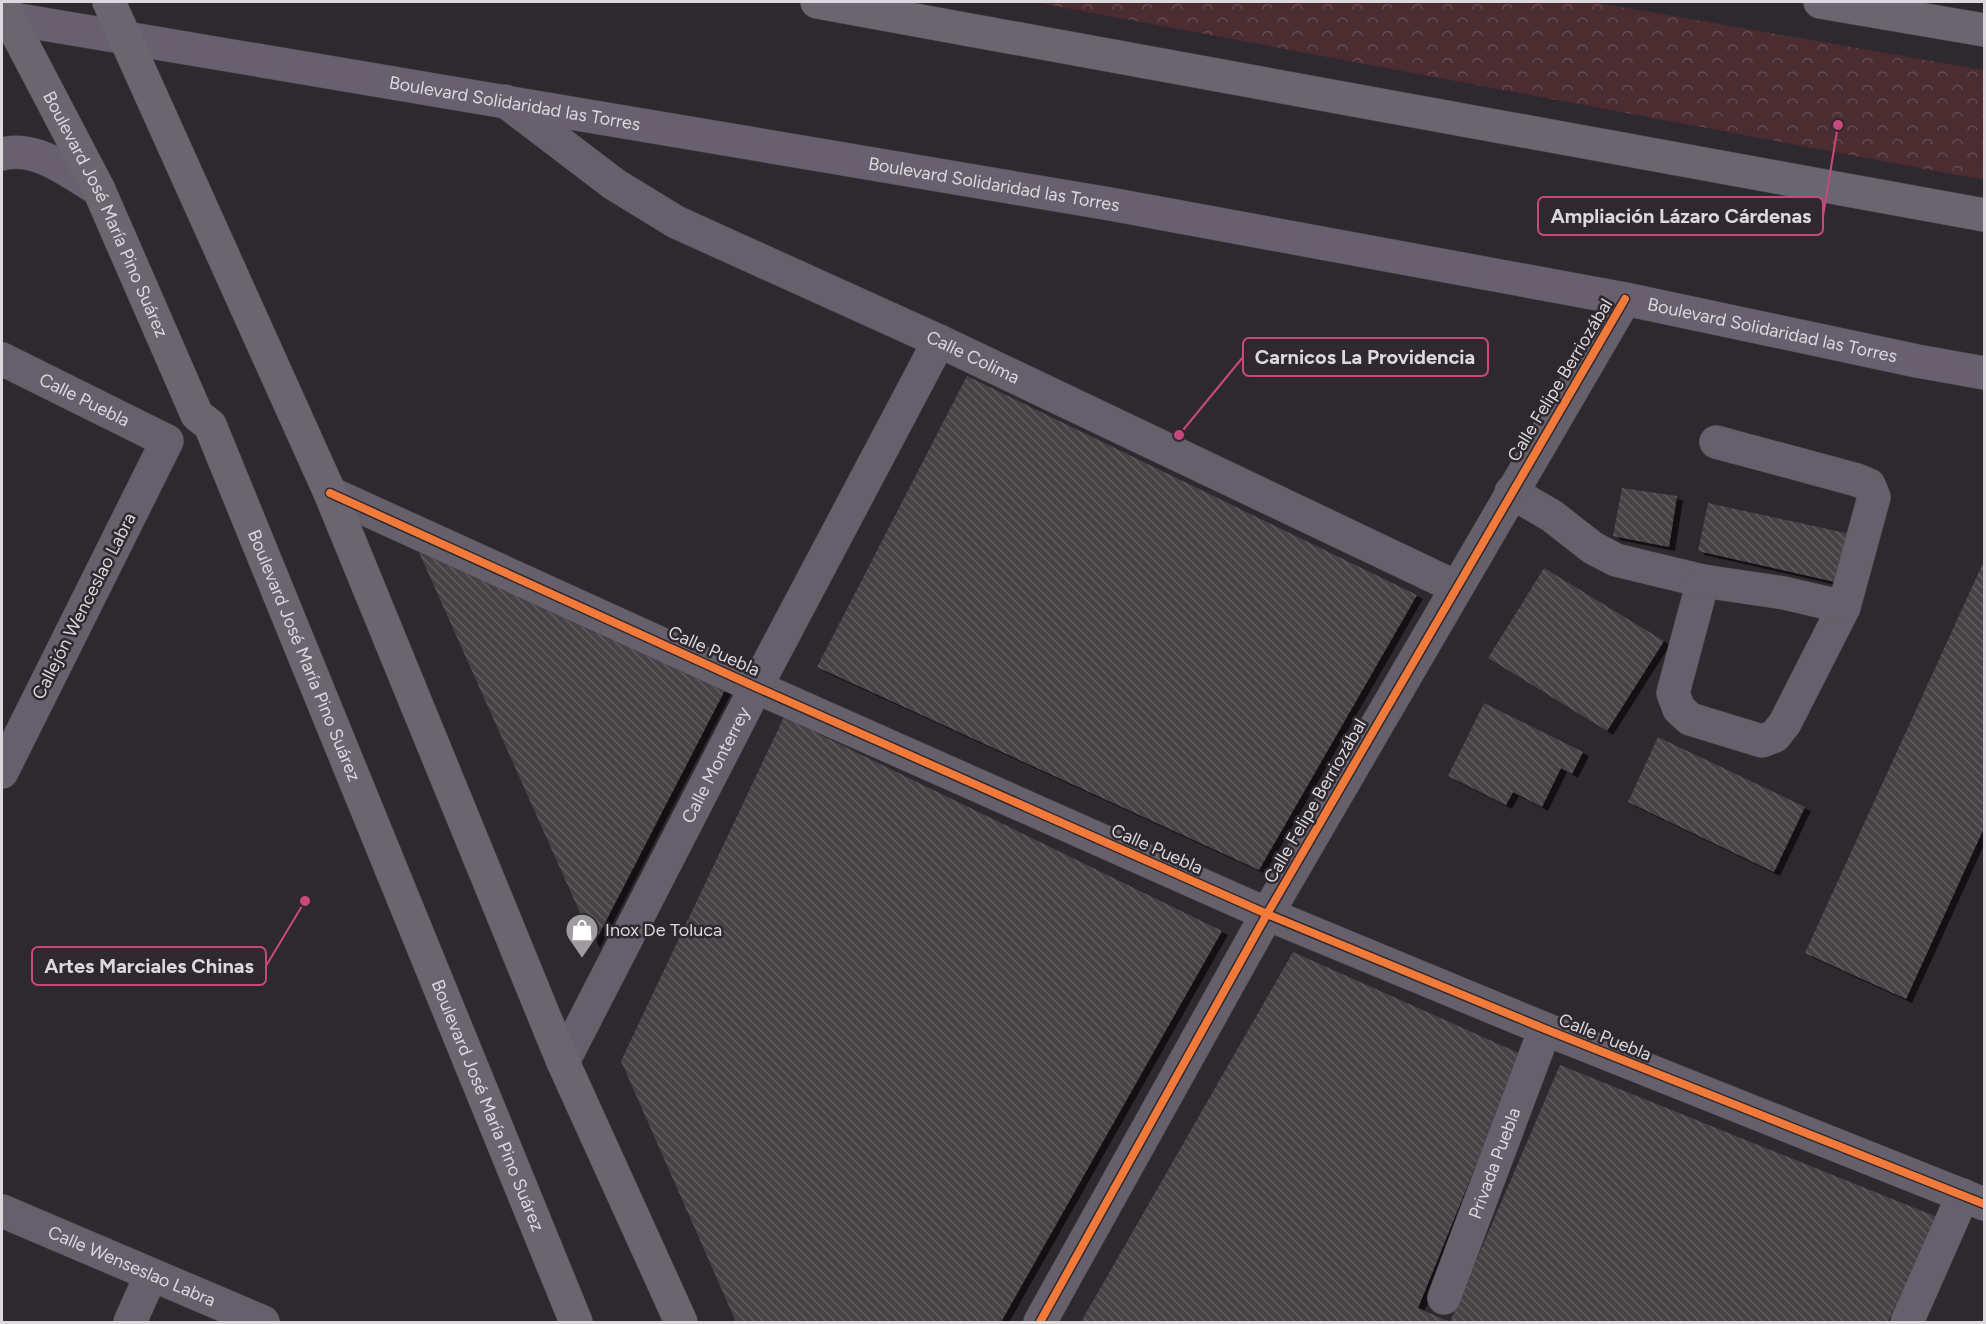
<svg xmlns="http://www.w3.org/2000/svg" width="1986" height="1324" viewBox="0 0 1986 1324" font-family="Figtree,sans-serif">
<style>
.forest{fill:url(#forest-crowns)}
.building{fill:url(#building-back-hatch);filter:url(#shadow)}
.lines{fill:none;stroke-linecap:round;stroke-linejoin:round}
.minor-casing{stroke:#494649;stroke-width:34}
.major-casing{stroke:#494649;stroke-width:34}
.highway-casing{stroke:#494649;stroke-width:34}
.minor{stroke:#66606c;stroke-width:33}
.major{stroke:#68606e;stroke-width:33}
.highway{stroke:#6b656f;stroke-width:33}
.cycleway-casing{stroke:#2f282f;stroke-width:11}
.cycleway{stroke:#f17a3a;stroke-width:8}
.labels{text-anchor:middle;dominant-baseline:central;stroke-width:5;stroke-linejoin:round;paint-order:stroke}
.street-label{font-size:18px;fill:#ddd8dd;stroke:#2f282f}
.poi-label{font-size:18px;fill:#ddd8dd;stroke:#2f282f;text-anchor:start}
.leader{fill:none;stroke:#c9487c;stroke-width:2}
.callout-dot{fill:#c9487c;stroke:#2f282f;stroke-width:2}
.callout{fill:#2f282f;stroke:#c9487c;stroke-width:2}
.callout-label{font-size:20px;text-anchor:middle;font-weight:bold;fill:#ddd8dd}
</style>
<defs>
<pattern id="forest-crowns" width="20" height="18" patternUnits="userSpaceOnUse" patternTransform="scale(1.5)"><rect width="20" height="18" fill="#4b2c31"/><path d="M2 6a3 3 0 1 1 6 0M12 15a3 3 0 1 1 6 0" fill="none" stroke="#644a4e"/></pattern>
<pattern id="building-back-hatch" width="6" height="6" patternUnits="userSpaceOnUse" patternTransform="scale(1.5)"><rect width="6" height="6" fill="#464245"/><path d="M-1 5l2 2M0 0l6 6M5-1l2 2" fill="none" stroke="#605d5f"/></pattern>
<filter id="shadow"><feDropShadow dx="6" dy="4" stdDeviation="0" flood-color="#0009"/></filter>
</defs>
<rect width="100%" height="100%" fill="#2e292e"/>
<!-- forest -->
<path class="forest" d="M1034,2h559l391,68v110z"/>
<!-- building -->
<g class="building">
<path d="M967,376l450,219 -158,275 -442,-203z"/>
<path d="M1622,488l55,8 -8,51 -56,-11z"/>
<path d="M1708,503l147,32 -11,49 -146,-33z"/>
<path d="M413,539l312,151 -131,254z"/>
<path d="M1984,561v267l-78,171 -101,-46z"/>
<path d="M1544,568l120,73 -57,90 -119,-73z"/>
<path d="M1484,703l99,49 -11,22 -11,-6 -19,39 -29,-15 -7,13 -58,-29z"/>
<path d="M784,717l438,214 -221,391h-265l-115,-261z"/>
<path d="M1658,737l147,70 -31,65 -146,-70z"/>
<path d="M1293,952l228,102 -103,254 32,14 110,-257 377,152 -49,105h-807z"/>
</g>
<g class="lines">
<!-- minor casing -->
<g class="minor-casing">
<g id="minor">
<path id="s1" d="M505,101l109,83 62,38 263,119 517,246"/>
<path id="s2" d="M2,359l165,82 -165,331"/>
<path d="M1511,492l41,24 41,32 23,12 87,21 -30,112 6,16 11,10 72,22 13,-5 10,-13 59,-116"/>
<path d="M330,493l426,194 511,227 278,115 439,175"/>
<path d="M1703,581l81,12 60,14 30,-110 -5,-12 -12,-5 -141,-38"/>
<path id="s3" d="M563,1062l193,-375 183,-346"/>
<path id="s4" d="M2,1211l261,111"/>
<path id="s5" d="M1444,1298l101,-269"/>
<path d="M130,1322l21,-47"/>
<path d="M1040,1322l227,-408 358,-615"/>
<path d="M1907,1322l56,-127"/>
</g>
</g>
<!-- major casing -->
<g class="major-casing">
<g id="major">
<path id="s6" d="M2,17l1108,187 515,95 292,62 67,12"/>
<path d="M2,154c35,-9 69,19 97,36"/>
</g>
</g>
<!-- highway casing -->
<g class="highway-casing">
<g id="highway">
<path id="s7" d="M3,2l6,16 90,172 98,225 13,10 366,897"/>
<path d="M109,2l221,491 233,569 118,260"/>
<path d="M817,2l1167,213"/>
<path d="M1820,2l164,28"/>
</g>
</g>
<!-- minor -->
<use href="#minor" class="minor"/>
<!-- major -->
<use href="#major" class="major"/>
<!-- highway -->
<use href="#highway" class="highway"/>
<!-- cycleway casing -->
<g class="cycleway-casing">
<g id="cycleway">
<path d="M330,493l426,194 511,227 278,115 439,175"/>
<path d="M1040,1322l227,-408 358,-615"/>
</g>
</g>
<!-- cycleway -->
<use href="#cycleway" class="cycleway"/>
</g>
<!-- icons -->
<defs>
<g id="shop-pin" transform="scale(1.725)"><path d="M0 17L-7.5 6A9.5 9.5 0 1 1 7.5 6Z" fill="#a09ba0" stroke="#2f282f"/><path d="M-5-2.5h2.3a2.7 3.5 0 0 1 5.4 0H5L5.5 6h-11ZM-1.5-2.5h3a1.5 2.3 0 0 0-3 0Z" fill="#fff"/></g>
</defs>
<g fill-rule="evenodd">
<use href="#shop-pin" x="582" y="930"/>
</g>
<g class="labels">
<!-- street labels -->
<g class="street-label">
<text stroke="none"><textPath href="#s6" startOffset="520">Boulevard Solidaridad las Torres</textPath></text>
<text stroke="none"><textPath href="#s6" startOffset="1006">Boulevard Solidaridad las Torres</textPath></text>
<text stroke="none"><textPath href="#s7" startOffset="236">Boulevard José María Pino Suárez</textPath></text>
<text stroke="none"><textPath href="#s6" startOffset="1798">Boulevard Solidaridad las Torres</textPath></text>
<text stroke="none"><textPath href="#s1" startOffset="536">Calle Colima</textPath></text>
<text transform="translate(1560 380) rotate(-59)">Calle Felipe Berriozábal</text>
<text stroke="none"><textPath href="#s2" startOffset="92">Calle Puebla</textPath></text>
<text transform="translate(84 606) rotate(-63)">Callejón Wenceslao Labra</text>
<text transform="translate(714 651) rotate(24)">Calle Puebla</text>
<text stroke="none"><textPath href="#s7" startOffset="722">Boulevard José María Pino Suárez</textPath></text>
<text stroke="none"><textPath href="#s3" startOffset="334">Calle Monterrey</textPath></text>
<text transform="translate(1315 801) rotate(-60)">Calle Felipe Berriozábal</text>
<text transform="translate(1157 849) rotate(24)">Calle Puebla</text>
<text transform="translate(1605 1037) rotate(22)">Calle Puebla</text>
<text stroke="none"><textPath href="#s7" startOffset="1208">Boulevard José María Pino Suárez</textPath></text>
<text stroke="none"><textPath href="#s5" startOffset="144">Privada Puebla</textPath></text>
<text stroke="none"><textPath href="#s4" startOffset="141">Calle Wenseslao Labra</textPath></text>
</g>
<!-- poi labels -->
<g class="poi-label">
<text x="605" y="930">Inox De Toluca</text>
</g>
</g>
<!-- callouts -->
<path class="leader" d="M1838 125L1823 216M1179 435L1243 357M305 901L266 966"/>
<g class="callout-dot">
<circle cx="1838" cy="125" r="6"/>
<circle cx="1179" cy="435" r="6"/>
<circle cx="305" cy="901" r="6"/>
</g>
<g class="callout">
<rect x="1538" y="197" width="285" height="38" rx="6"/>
<rect x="1243" y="338" width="245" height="38" rx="6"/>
<rect x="32" y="947" width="234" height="38" rx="6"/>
</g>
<g class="callout-label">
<text x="1681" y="223">Ampliación Lázaro Cárdenas</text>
<text x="1365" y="364">Carnicos La Providencia</text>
<text x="149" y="973">Artes Marciales Chinas</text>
</g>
<!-- border -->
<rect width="1986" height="1324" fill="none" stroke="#ddd8dd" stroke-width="6"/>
</svg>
